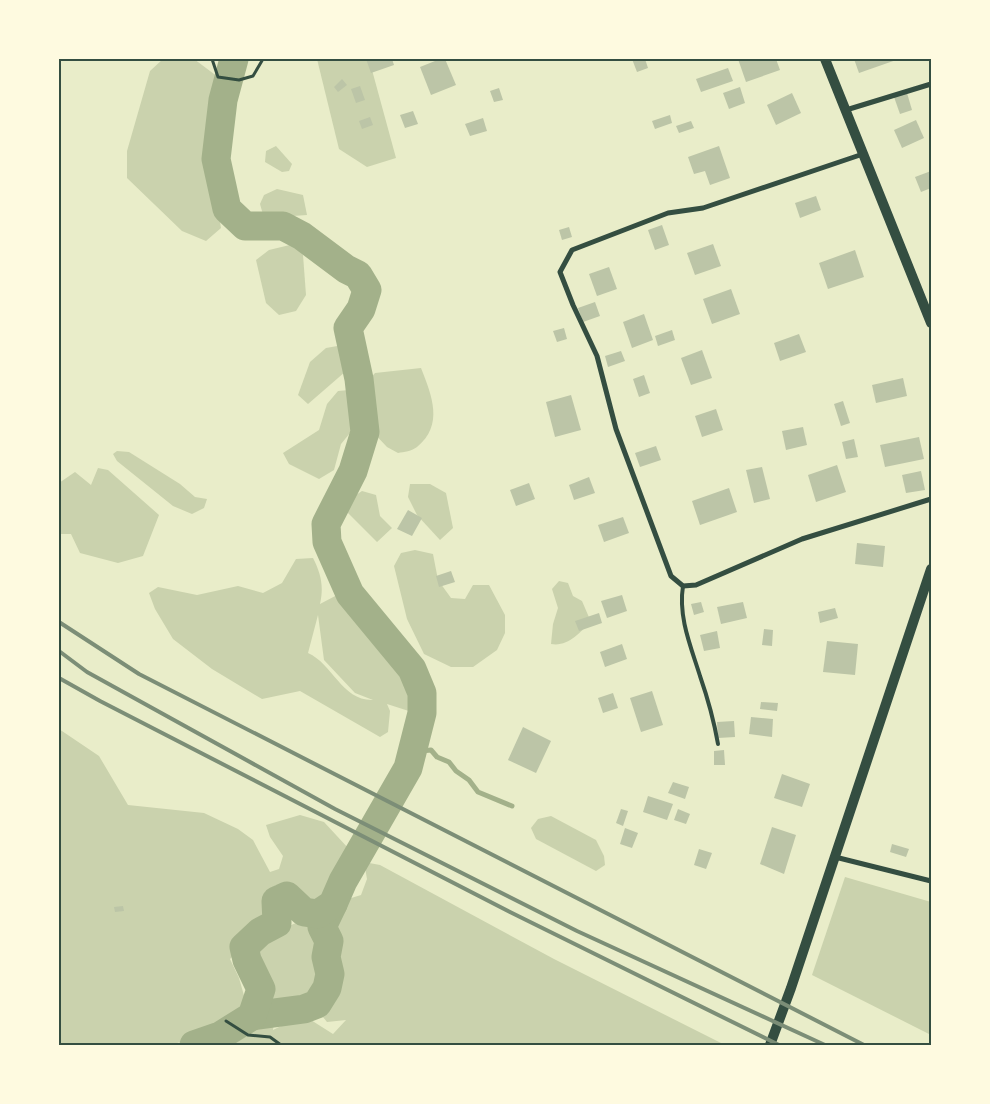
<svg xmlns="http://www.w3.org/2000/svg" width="990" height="1104" viewBox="0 0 990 1104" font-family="'Golos Text',sans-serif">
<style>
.green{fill:#cad2ad;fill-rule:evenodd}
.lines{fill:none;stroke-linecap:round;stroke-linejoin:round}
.stream{stroke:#a3b18a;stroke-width:5}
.river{stroke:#a3b18a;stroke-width:29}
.building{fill:#bcc5a7}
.path{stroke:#344e41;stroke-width:3}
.service{stroke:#344e41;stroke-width:4}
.minor{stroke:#344e41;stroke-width:5}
.secondary{stroke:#344e41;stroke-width:10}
.rail{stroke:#7c8e77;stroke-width:4}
.neatline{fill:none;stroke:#344e41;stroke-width:2}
</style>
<rect width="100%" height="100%" fill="#e9edc9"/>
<!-- green -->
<g class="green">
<path d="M163,59h31l24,18 -9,78 12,73 -15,13 -24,-10 -55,-53v-27l23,-80z"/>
<path d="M317,59h52l27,99 -29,9 -28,-18z"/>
<path d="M276,146l16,18 -3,7 -7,1 -17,-10 1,-11z"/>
<path d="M277,189l26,6 4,20 -43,3 -4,-14 4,-9z"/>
<path d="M294,244l9,11 3,40 -10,16 -17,4 -13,-12 -10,-43 13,-10z"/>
<path d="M343,345l10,20 -45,39 -10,-9 12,-33 16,-14z"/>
<path d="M421,368c11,28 23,57 -4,79 -5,4 -13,5 -19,6l-11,-6 -17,-18 -20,4 -9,11 -7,26 -15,9 -30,-15 -6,-11 36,-23 8,-26 11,-13 23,-2 14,-16z"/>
<path d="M117,451l12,1 51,32 15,13 12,2 -3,9 -12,6 -19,-8 -56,-45 -4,-7z"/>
<path d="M98,468l10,2 51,45 -16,41 -25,7 -38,-10 -9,-19h-12v-51l16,-11 16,13z"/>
<path d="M410,484h20l16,9 7,35 -13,12 -23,-25 -9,-18z"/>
<path d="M362,491l14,4 4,21 12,12 -15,14 -29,-29 -1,-12z"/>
<path d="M415,550l18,4 5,26 13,18 14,1 8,-14h16l16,30v18l-8,17 -24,17h-22l-27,-13 -17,-35 -13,-53 7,-13z"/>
<path d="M313,558c8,16 11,28 7,46l19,-10 77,93 -1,26 -28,-9 3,7 -2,21 -8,5 -80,-46 -38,8 -50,-30 -39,-30 -18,-30 -6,-16 9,-6 39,8 41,-9 25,7 19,-10 14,-24zM318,615l6,45 31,33 18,7c-31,1 -40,-36 -65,-47z"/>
<path d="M559,581l9,2 5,13 9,5 9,21c-12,11 -23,25 -40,22l2,-20 5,-16 -6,-19z"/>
<path d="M59,729l40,27 29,49 76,8 34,16 15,11 17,32 9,-3 4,-13 -13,-19 -4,-12 34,-10 24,7 25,27 -23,52 -11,6 -11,-2 -18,-17 -10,-3 -11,7 -1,14 11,8 -45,45 9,19 6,21 -5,16 -25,16 -44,14h-112z"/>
<path d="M551,816l45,24 8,16 1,9 -9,6 -60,-32 -5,-11 7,-9z"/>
<path d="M364,862l16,3 174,94 171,86h-507l35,-20 11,-25v-17l-13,-23 3,-11 10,-12 34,-15 29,1 21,-24 13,-4 6,-16zM318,1011l9,11 19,-2 -13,14 -30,-19 -30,15 1,-8z"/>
<path d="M845,877l86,25v133l-119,-60z"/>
</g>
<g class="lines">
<!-- stream -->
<path class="stream" d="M412,752l19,-2 6,7 12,5 7,9 13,9 9,12 34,14"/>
<!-- river -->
<g class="river">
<path d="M252,1016l52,-7 13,-5 10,-16 3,-14 -4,-17 3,-16 -7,-14 11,-23"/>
<path d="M194,1045l26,-9 32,-20 9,-27 -14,-29 -3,-13 16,-15 17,-9 -1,-22 11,-5 17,16 14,2 15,-10 10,-23 65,-113 14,-55v-20l-10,-24 -62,-75 -23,-52 -1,-18 27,-53 12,-39 -6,-53 -11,-51 13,-19 6,-19 -9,-15 -12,-6 -44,-33 -19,-10h-38l-18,-17 -11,-50 7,-59 11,-41"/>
</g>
</g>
<!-- building -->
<g class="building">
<path d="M366,59h26l2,6 -23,8z"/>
<path d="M440,59h5l11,26 -25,10 -11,-28z"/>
<path d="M632,59h13l3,9 -11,4z"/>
<path d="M738,59h38l4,11 -34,12z"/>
<path d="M854,59h45l-40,14z"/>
<path d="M728,68l5,13 -32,11 -5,-13z"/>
<path d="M342,79l5,6 -9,7 -4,-5z"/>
<path d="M360,86l5,14 -9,3 -5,-14z"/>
<path d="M740,87l5,16 -16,6 -6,-16z"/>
<path d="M499,88l4,12 -9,2 -4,-11z"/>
<path d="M792,93l9,20 -25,12 -9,-20z"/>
<path d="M907,93l5,17 -12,4 -6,-17z"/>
<path d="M413,111l5,13 -13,4 -5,-13z"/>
<path d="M670,115l2,8 -17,6 -3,-8z"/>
<path d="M370,117l3,8 -11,4 -3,-8z"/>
<path d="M483,118l4,13 -17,5 -5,-12z"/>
<path d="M916,120l8,18 -22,10 -8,-18z"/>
<path d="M691,121l3,7 -15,5 -3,-7z"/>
<path d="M719,146l11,32 -20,7 -5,-14 -11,3 -6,-17z"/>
<path d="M931,171v17l-10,4 -6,-15z"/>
<path d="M816,196l5,14 -21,8 -5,-15z"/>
<path d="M662,225l7,20 -14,5 -7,-20z"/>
<path d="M569,227l3,10 -10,3 -3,-10z"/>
<path d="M713,244l8,22 -26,9 -8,-22z"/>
<path d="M855,250l9,27 -36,12 -9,-26z"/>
<path d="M609,267l8,22 -20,7 -8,-22z"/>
<path d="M731,289l9,25 -28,10 -9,-25z"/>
<path d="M595,302l5,14 -17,6 -5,-14z"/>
<path d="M644,314l9,26 -21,8 -9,-26z"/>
<path d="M564,328l3,11 -10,3 -4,-11z"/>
<path d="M672,330l3,10 -17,6 -3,-10z"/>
<path d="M799,334l7,18 -26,9 -6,-18z"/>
<path d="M702,350l10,28 -21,7 -10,-27z"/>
<path d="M621,351l4,10 -17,6 -3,-11z"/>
<path d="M644,375l6,18 -11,4 -6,-18z"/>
<path d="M903,378l4,18 -31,7 -4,-18z"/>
<path d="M571,395l10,35 -26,7 -9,-35z"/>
<path d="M843,401l7,22 -9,3 -7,-22z"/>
<path d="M716,409l7,21 -21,7 -7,-21z"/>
<path d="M803,427l4,18 -21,5 -4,-19z"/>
<path d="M919,437l5,22 -39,8 -5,-22z"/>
<path d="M854,439l4,18 -12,2 -4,-17z"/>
<path d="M656,446l5,14 -21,7 -5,-14z"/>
<path d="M837,465l9,27 -30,10 -8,-27z"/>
<path d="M762,467l8,32 -16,4 -8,-33z"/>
<path d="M921,471l4,19 -19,3 -4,-18z"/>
<path d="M589,477l6,16 -21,7 -5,-15z"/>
<path d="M529,483l6,16 -19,7 -6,-16z"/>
<path d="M729,488l8,24 -37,13 -8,-24z"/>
<path d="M408,510l14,8 -10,18 -15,-7z"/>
<path d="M623,517l6,16 -25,9 -6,-17z"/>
<path d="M857,543l28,3 -2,21 -28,-3z"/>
<path d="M451,571l4,11 -16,5 -3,-11z"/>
<path d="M622,595l5,16 -20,7 -6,-17z"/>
<path d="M701,602l3,10 -10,3 -3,-11z"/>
<path d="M743,602l4,16 -26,6 -4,-17z"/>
<path d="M835,608l3,10 -18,5 -2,-11z"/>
<path d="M599,613l3,10 -23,8 -4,-10z"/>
<path d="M764,629l9,1 -1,16 -10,-1z"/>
<path d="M717,631l3,17 -16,3 -4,-16z"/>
<path d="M827,641l31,3 -3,31 -32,-3z"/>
<path d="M622,644l5,15 -22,8 -5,-15z"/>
<path d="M652,691l11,34 -22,7 -11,-34z"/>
<path d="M613,693l5,15 -15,5 -5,-15z"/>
<path d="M761,702l17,1 -1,8 -17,-2z"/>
<path d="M751,717l22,2 -1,18 -23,-3z"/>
<path d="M734,721l1,16 -17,1 -1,-16z"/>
<path d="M523,727l28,14 -15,32 -28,-13z"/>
<path d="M724,750l1,15h-11v-14z"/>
<path d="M782,774l28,10 -8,23 -28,-9z"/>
<path d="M673,782l16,5 -4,12 -17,-6z"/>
<path d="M648,796l25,8 -6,16 -24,-8z"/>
<path d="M621,809l7,2 -5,15 -7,-3z"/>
<path d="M678,809l12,5 -4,10 -12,-4z"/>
<path d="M772,827l24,8 -12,39 -24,-10z"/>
<path d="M625,828l13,5 -6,15 -12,-4z"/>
<path d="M892,844l17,5 -3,8 -16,-5z"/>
<path d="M699,849l13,4 -6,16 -12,-4z"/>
<path d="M123,906l1,5 -9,1 -1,-5z"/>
</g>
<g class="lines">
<!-- path -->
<g class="path">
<path d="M212,59l6,18 21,3 14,-4 10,-17"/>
<path d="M226,1021l22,14 22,2 11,8"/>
</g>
<!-- service -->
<path class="service" d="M683,586c-5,31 8,61 17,90 8,23 14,45 18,68"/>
<!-- minor -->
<g class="minor">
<path d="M846,110l85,-26"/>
<path d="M863,154l-160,54 -35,5 -96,37 -12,22 13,33 24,51 19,73 55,147 12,10 13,-1 106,-46 129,-40"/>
<path d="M835,857l96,24"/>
</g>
<!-- secondary -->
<g class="secondary">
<path d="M825,59l106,264"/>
<path d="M770,1045l21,-57 140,-419"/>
</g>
<!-- rail -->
<g class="rail">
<path d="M59,622l80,52 725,371"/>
<path d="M59,651l28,21 248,137 242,122 248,114"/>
<path d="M59,678l41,23 412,212 267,132"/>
</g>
</g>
<!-- border -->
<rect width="990" height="1104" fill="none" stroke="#fefae0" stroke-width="120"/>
<rect x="60" y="60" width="870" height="984" class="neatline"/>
</svg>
